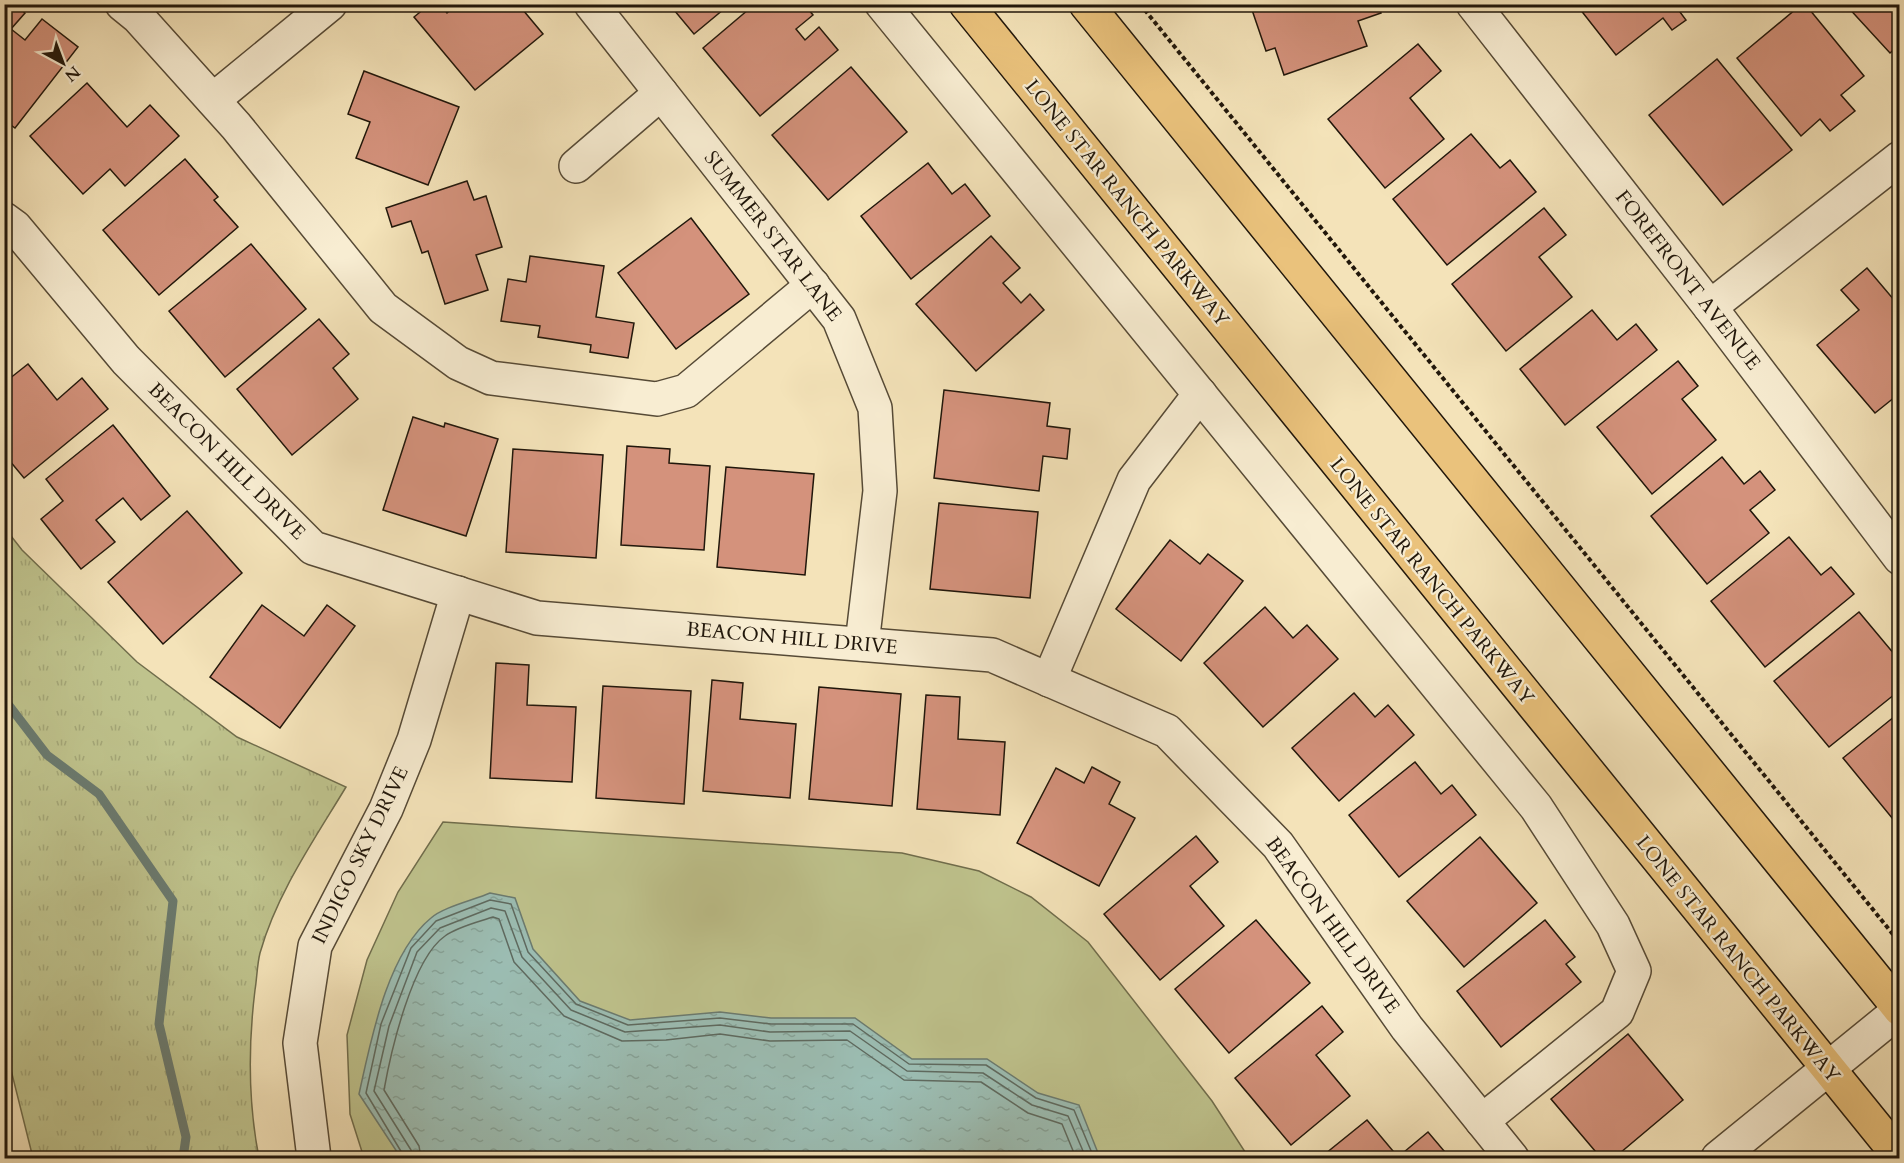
<svg xmlns="http://www.w3.org/2000/svg" width="1904" height="1163" viewBox="0 0 1904 1163" font-family="Cardo,serif">
<style>
.grass{fill:#bfc38d;stroke:#706d4c;stroke-width:1.5}
.park{fill:url(#park-tufts);stroke:#706d4c;stroke-width:1.5}
.water{fill:url(#water-ripples);stroke:#6b7b70;stroke-width:1.5}
.lines{fill:none;stroke-linecap:round;stroke-linejoin:round}
.shore{stroke:#5e6a60;stroke-width:1.5}
.stream{stroke:#6b7b70;stroke-width:9}
.building{fill:#d4927c;stroke:#21170b;stroke-width:1.5}
.minor-casing{stroke:#564a36;stroke-width:36}
.major-casing{stroke:#21170b;stroke-width:36}
.path{stroke:#21170b;stroke-width:4;stroke-dasharray:4.5 3;stroke-linecap:butt}
.minor{stroke:#f8edd2;stroke-width:33}
.major{stroke:#eac27c;stroke-width:33}
.labels{text-anchor:middle;dominant-baseline:central;stroke-width:4.5;stroke-linejoin:round;paint-order:stroke}
.street-label{font-size:20px;fill:#21170b;stroke:#f8edd2}
</style>
<defs>
<pattern id="park-tufts" width="24" height="20" patternUnits="userSpaceOnUse" patternTransform="scale(1.5)"><rect width="24" height="20" fill="#bfc38d"/><path d="M3 7l-1-3M5 7V3M7 7l1-3M15 17l-1-3M17 17v-4M19 17l1-3" fill="none" stroke="#a4a778"/></pattern>
<pattern id="water-ripples" width="26" height="14" patternUnits="userSpaceOnUse" patternTransform="scale(1.5)"><rect width="26" height="14" fill="#9cbeb4"/><path d="M2 4q2-2 4 0t4 0M15 11q2-2 4 0t4 0" fill="none" stroke="#86a399"/></pattern>
</defs>
<rect width="100%" height="100%" fill="#f4e3b9"/>
<filter id="stains"><feTurbulence type="fractalNoise" baseFrequency=".00333" numOctaves="4"/><feColorMatrix values="0 0 0 0 .2 0 0 0 0 .09 0 0 0 0 .02 0 0 0 .5 -.17"/></filter>
<radialGradient id="worn" r=".72"><stop offset=".6" stop-color="#630" stop-opacity="0"/><stop offset="1" stop-color="#630" stop-opacity=".3"/></radialGradient>
<!-- grass -->
<path class="grass" d="M443,822l459,31 77,18 52,26 57,45 124,159 37,57h-885l-14,-44 -3,-79 20,-75 31,-68z"/>
<!-- park -->
<path class="park" d="M4,527l18,23 115,112 100,75 109,50c-32,53 -69,106 -86,166 -3,12 -3,25 -5,37 -7,57 -7,112 4,168h-226l-29,-116z"/>
<!-- water -->
<path class="water" d="M490,893l25,5 18,51 47,52 50,19 90,-8 51,6h84l57,41h75l51,34 41,12 21,53h-699l-42,-64c12,-54 28,-140 72,-176 12,-11 43,-18 59,-25z"/>
<g class="lines">
<!-- shore -->
<g class="shore">
<path d="M405,1158l-39,-65 15,-69 30,-76 25,-27 54,-21 21,4 17,48 48,52 52,21 92,-7 51,6h82l56,40 77,1 50,33 38,12 20,48"/>
<path d="M412,1158l-1,-8 -37,-59 15,-65 28,-74 23,-24 51,-20 14,3 17,46 49,53 54,22 95,-7 50,7 80,-1 57,40 76,2 49,32 36,11 18,42"/>
<path d="M421,1158l-2,-12 -35,-56c7,-39 28,-131 61,-154 12,-9 33,-14 48,-19l6,2 15,43 50,54 58,25 44,-1 54,-6 50,7 77,-1 57,40 77,2 47,31 34,11 14,34"/>
</g>
<!-- stream -->
<path class="stream" d="M4,699l43,56 52,39 74,107 -14,123 27,113 -3,21"/>
</g>
<!-- building -->
<g class="building">
<path d="M4,4h10l11,9 -14,16 14,11 17,-21 36,28 -63,81 -11,-8z"/>
<path d="M430,4h10l7,9 10,-9h61l25,30 -68,56 -61,-73z"/>
<path d="M669,4h61l-36,30z"/>
<path d="M755,4h49l9,11 -17,14 9,11 14,-13 19,23 -78,66 -57,-68z"/>
<path d="M1250,4h128l3,9 -23,8 9,25 -83,29 -9,-27 -9,3z"/>
<path d="M1576,4h98l12,16 -14,10 -9,-12 -47,37z"/>
<path d="M1802,4h3l59,72 -23,19 14,16 -25,20 -10,-12 -19,17 -64,-78z"/>
<path d="M1845,4h55v40l-10,9z"/>
<path d="M1418,44l23,27 -31,27 34,41 -59,49 -57,-69z"/>
<path d="M1717,59l75,91 -69,55 -74,-90z"/>
<path d="M851,67l56,65 -79,68 -56,-65z"/>
<path d="M364,71l95,36 -31,78 -72,-27 14,-36 -22,-8z"/>
<path d="M87,83l40,44 23,-22 29,31 -54,50 -15,-17 -27,25 -53,-58z"/>
<path d="M1471,134l29,34 10,-8 26,32 -89,73 -54,-66z"/>
<path d="M185,159l33,38 -4,3 24,27 -79,68 -56,-65z"/>
<path d="M928,163l24,31 13,-10 25,32 -79,63 -50,-63z"/>
<path d="M467,181l7,19 12,-4 16,51 -26,8 12,35 -43,14 -17,-53 -6,2 -11,-32 -19,6 -6,-19z"/>
<path d="M1544,208l22,27 -27,22 33,40 -66,54 -54,-67z"/>
<path d="M691,218l58,76 -73,55 -58,-76z"/>
<path d="M991,236l29,32 -17,15 18,20 9,-9 14,16 -68,61 -60,-67z"/>
<path d="M251,244l55,65 -81,68 -56,-66z"/>
<path d="M530,256l74,10 -8,51 38,6 -6,35 -38,-6 1,-7 -53,-8 2,-11 -39,-5 7,-42 18,3z"/>
<path d="M1867,268l33,39v86l-25,20 -58,-68 42,-35 -18,-20z"/>
<path d="M1592,310l25,30 19,-16 21,26 -92,75 -45,-56z"/>
<path d="M319,319l30,35 -16,14 25,31 -66,56 -55,-66z"/>
<path d="M1678,361l20,25 -16,13 34,41 -64,54 -55,-67z"/>
<path d="M28,364l29,36 25,-22 26,31 -84,69 -20,-24v-71z"/>
<path d="M944,390l106,13 -3,23 23,3 -3,30 -24,-3 -4,35 -105,-13z"/>
<path d="M413,417l31,10 1,-4 53,16 -32,97 -83,-26z"/>
<path d="M113,425l57,71 -29,24 -18,-22 -27,22 19,22 -34,27 -40,-50 22,-18 -17,-22z"/>
<path d="M627,446l43,3 -1,14 41,3 -6,84 -83,-5z"/>
<path d="M513,449l90,6 -7,103 -90,-6z"/>
<path d="M1722,457l22,27 16,-13 15,19 -25,20 19,23 -62,51 -56,-68z"/>
<path d="M726,467l88,7 -9,101 -88,-8z"/>
<path d="M939,503l99,9 -8,86 -100,-9z"/>
<path d="M187,511l55,62 -79,71 -55,-62z"/>
<path d="M1789,537l32,38 10,-8 23,27 -89,73 -54,-66z"/>
<path d="M1170,540l30,24 8,-10 35,27 -62,80 -65,-52z"/>
<path d="M262,605l42,31 23,-31 28,21 -75,102 -70,-51z"/>
<path d="M1265,607l28,31 14,-13 31,34 -75,68 -59,-64z"/>
<path d="M1859,612l41,49v29l-71,57 -55,-66z"/>
<path d="M496,663l33,2 -2,40 49,2 -4,75 -82,-4z"/>
<path d="M712,680l31,3 -3,36 56,5 -6,74 -87,-7z"/>
<path d="M603,686l88,5 -7,113 -88,-6z"/>
<path d="M819,687l82,7 -9,112 -83,-7z"/>
<path d="M1354,693l21,24 13,-12 26,30 -75,66 -47,-53z"/>
<path d="M926,695l34,2 -2,42 47,3 -5,73 -83,-6z"/>
<path d="M1900,712v110l-3,2 -54,-66z"/>
<path d="M1415,762l26,32 11,-9 24,30 -77,62 -50,-62z"/>
<path d="M1092,767l28,15 -11,22 26,14 -36,68 -82,-43 39,-75 28,15z"/>
<path d="M1196,836l22,26 -28,24 34,40 -64,54 -56,-66z"/>
<path d="M1480,837l57,66 -73,64 -57,-66z"/>
<path d="M1256,920l54,63 -81,70 -54,-64z"/>
<path d="M1545,920l30,37 -9,7 15,18 -80,65 -44,-56z"/>
<path d="M1322,1006l21,26 -27,23 34,41 -59,49 -56,-67z"/>
<path d="M1628,1034l55,66 -69,58h-13l-50,-59z"/>
<path d="M1367,1120l31,37 30,-25 22,26h-130z"/>
</g>
<g class="lines">
<!-- minor casing -->
<g class="minor-casing">
<g id="minor">
<path d="M122,4l16,13 98,109 147,182 75,55 33,15 166,21 29,-8 127,-106"/>
<path d="M591,4l248,315 36,89 5,83 -18,153"/>
<path d="M882,4l654,803 77,118 21,46 -17,41 -135,109"/>
<path d="M1473,4l237,303 190,251"/>
<path d="M213,100l117,-96"/>
<path d="M576,166l85,-73"/>
<path d="M4,219l11,8 111,133 187,188 224,70 455,37 175,76 111,114 129,183 105,130"/>
<path d="M1710,307l190,-149"/>
<path d="M1049,680l85,-200 66,-86"/>
<path d="M314,1158l-14,-115 15,-97 71,-137 28,-69 44,-147"/>
<path d="M1718,1158l182,-148"/>
</g>
</g>
<!-- major casing -->
<g class="major-casing">
<g id="major">
<path d="M966,4l934,1153"/>
<path d="M1086,4l814,1005"/>
</g>
</g>
<!-- path -->
<path class="path" d="M1140,4l760,939"/>
<!-- minor -->
<use href="#minor" class="minor"/>
<!-- major -->
<use href="#major" class="major"/>
</g>
<g class="labels">
<!-- street labels -->
<g class="street-label">
<text transform="translate(1127 203) rotate(51)">LONE STAR RANCH PARKWAY</text>
<text transform="translate(773 236) rotate(52)">SUMMER STAR LANE</text>
<text transform="translate(1688 280) rotate(52)">FOREFRONT AVENUE</text>
<text transform="translate(227 461) rotate(45)">BEACON HILL DRIVE</text>
<text transform="translate(1432 581) rotate(51)">LONE STAR RANCH PARKWAY</text>
<text transform="translate(792 638) rotate(5)">BEACON HILL DRIVE</text>
<text transform="translate(360 855) rotate(-64)">INDIGO SKY DRIVE</text>
<text transform="translate(1333 925) rotate(54)">BEACON HILL DRIVE</text>
<text transform="translate(1738 959) rotate(51)">LONE STAR RANCH PARKWAY</text>
</g>
</g>
<!-- margin -->
<rect width="1904" height="1163" fill="none" stroke="#f4e3b9" stroke-width="24"/>
<rect x="6" y="6" width="1892" height="1151" fill="none" stroke="#21170b" stroke-width="3"/>
<rect x="12" y="12" width="1880" height="1139" fill="none" stroke="#21170b" stroke-width="1.5"/>
<!-- north arrow -->
<g transform="translate(63 63) rotate(139)" stroke="#f8edd2" stroke-width="4.5" paint-order="stroke">
<path d="M0-4.5L10 22L0 15L-10 22Z" fill="#21170b"/>
<text y="-9" font-size="16" font-weight="bold" text-anchor="middle" fill="#21170b">N</text>
</g>
<rect width="100%" height="100%" filter="url(#stains)"/>
<rect width="100%" height="100%" fill="url(#worn)"/>
</svg>
